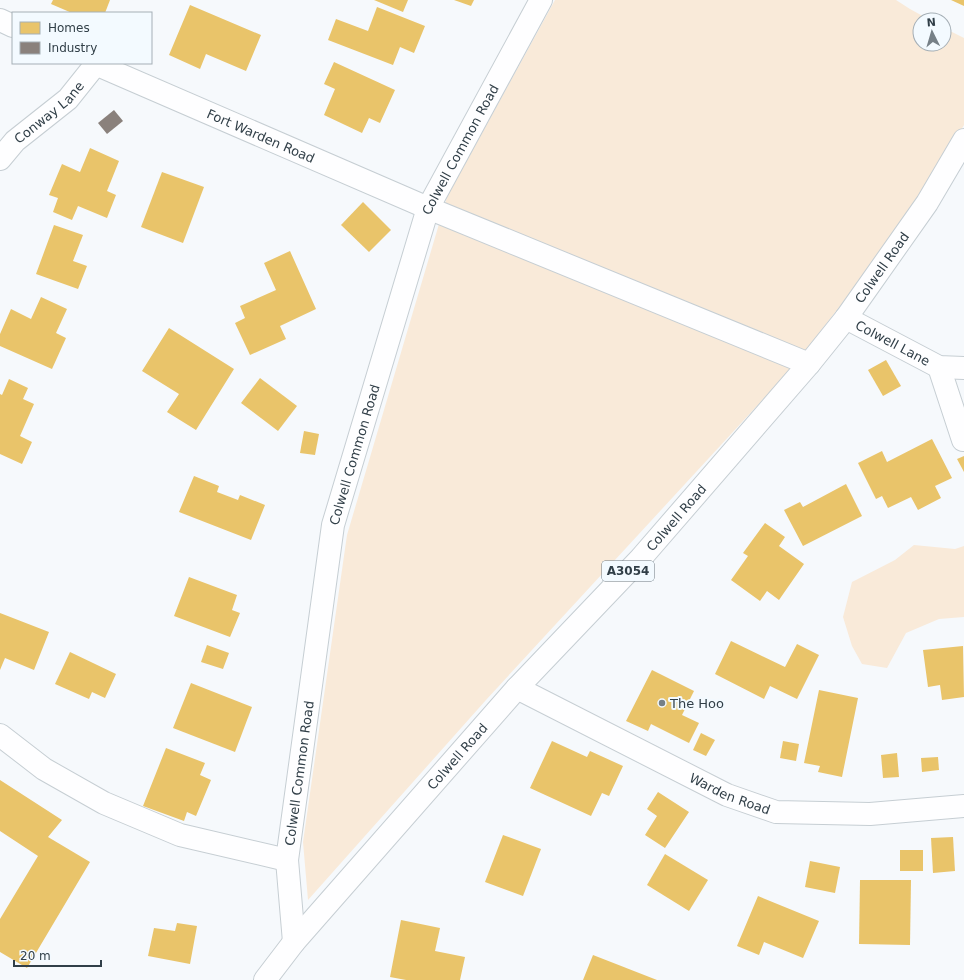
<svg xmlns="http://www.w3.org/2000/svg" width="964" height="980" viewBox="0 0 964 980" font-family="'DejaVu Sans',sans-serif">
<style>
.green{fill:#f9ead9}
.homes{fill:#e9c46a}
.industry{fill:#8a817c}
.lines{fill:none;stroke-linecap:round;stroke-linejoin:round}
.minor-casing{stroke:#c6ced3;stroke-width:24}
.major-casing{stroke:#c6ced3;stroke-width:24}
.minor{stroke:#fefeff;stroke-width:22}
.major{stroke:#fefeff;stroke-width:22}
.poi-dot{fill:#768087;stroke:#f3faff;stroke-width:1.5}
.labels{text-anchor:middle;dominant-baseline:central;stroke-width:4;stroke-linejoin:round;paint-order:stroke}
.shield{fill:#f3faff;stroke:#6b777f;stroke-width:1}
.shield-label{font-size:12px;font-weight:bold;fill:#313f48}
.street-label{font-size:13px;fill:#313f48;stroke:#f3faff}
.poi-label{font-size:13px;fill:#313f48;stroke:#f3faff;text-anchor:start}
</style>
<rect width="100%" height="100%" fill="#f6f9fc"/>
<!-- green -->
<g class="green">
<path d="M555,0h341l14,9 20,11h-10v24h24v-16l20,10v87l-53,90 -120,154 -305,331 -178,200 -5,-58 44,-307 100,-338z"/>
<path d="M914,545l41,4 9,-3v71l-25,2 -33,14 -19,35 -25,-4 -10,-18 -9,-29 9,-35 43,-22z"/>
</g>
<!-- homes -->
<g class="homes">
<path d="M53,0h57l-5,13h-33l-21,-9z"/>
<path d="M374,0h34l-5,12z"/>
<path d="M454,0h20l-3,6z"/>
<path d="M951,0h13v6z"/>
<path d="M190,5l71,30 -15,36 -40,-17 -6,15 -31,-14z"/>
<path d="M377,7l48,19 -11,27 -14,-6 -7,18 -65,-25 8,-21 32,12z"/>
<path d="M334,62l61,28 -15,33 -11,-5 -7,15 -38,-18 11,-26 -11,-5z"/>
<path d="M90,148l29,13 -12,30 9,4 -9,23 -29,-12 -6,14 -19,-8 5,-14 -9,-3 13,-31 18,8z"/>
<path d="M162,172l42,15 -21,56 -42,-16z"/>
<path d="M363,202l28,28 -22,22 -28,-27z"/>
<path d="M54,225l29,10 -10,26 14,5 -9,23 -42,-15z"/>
<path d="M290,251l26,58 -36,17 6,13 -36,16 -15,-32 10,-5 -5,-12 36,-16 -12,-27z"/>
<path d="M41,297l26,12 -11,24 10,5 -14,31 -52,-23v-12l11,-25 20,10z"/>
<path d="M169,328l65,41 -38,61 -29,-18 12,-18 -37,-23z"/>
<path d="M886,360l15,26 -18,10 -15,-26z"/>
<path d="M260,378l37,28 -19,25 -37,-28z"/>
<path d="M9,379l19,9 -5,11 11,5 -14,32 12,6 -10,22 -22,-10v-60l2,1z"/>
<path d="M304,431l15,3 -4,21 -15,-2z"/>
<path d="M932,439l20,39 -17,8 6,12 -23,12 -7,-13 -23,11 -6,-12 -6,3 -18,-36 24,-12 5,11z"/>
<path d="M964,456v16l-7,-13z"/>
<path d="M194,476l25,10 -2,6 21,8 2,-5 25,10 -14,35 -72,-28z"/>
<path d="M846,484l16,32 -59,30 -19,-36 16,-8 3,5z"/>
<path d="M765,523l20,14 -6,9 25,18 -25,36 -12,-9 -7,10 -29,-21 17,-24 -5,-3z"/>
<path d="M189,577l48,18 -5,15 8,3 -10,24 -56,-21z"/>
<path d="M0,613l49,19 -15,38 -29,-12 -5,12z"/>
<path d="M731,641l54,26 12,-23 22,11 -22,44 -27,-13 -6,13 -49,-25z"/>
<path d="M207,645l22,8 -6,16 -22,-7z"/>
<path d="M963,646l1,51 -22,3 -2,-15 -12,2 -5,-37z"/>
<path d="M70,652l46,22 -11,24 -13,-6 -3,7 -34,-15z"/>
<path d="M652,670l42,21 -12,24 17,8 -10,20 -38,-19 -3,7 -22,-10z"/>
<path d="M191,683l61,24 -17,45 -62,-24z"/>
<path d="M819,690l39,8 -16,79 -24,-5 2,-6 -16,-3z"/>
<path d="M701,733l14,7 -9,16 -13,-6z"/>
<path d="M552,741l35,16 3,-6 33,15 -14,30 -7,-3 -11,23 -61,-28z"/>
<path d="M783,741l16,3 -3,17 -16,-3z"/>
<path d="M166,748l39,15 -5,12 11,5 -15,36 -9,-4 -3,9 -41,-15z"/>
<path d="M897,753l2,24 -16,1 -2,-23z"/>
<path d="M938,757l1,13 -17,2 -1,-14z"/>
<path d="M0,780l62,40 -14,17 42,25 -63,106 -27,-16v-33l38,-63 -38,-25z"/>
<path d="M658,792l31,20 -24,36 -20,-13 12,-19 -10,-7z"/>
<path d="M503,835l38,14 -18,47 -38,-14z"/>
<path d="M953,837l2,34 -22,2 -2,-35z"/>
<rect x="900" y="850" width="23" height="21"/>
<path d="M665,854l43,26 -19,31 -42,-26z"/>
<path d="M810,861l30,6 -5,26 -30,-6z"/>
<path d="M860,880h51l-1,65 -51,-1z"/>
<path d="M758,896l61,25 -16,37 -39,-16 -5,13 -22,-9z"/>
<path d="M401,920l39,8 -5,23 30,6 -5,23h-54l-16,-3z"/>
<path d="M177,923l20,3 -7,38 -42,-8 6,-28 21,3z"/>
<path d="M593,955l64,25h-74z"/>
</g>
<!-- industry -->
<path class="industry" d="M114,110l9,11 -16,13 -9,-11z"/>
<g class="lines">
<!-- minor casing -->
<g class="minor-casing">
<g id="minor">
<path d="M0,20l13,6"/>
<path id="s1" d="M93,63l335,145 381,156"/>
<path id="s2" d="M0,159l15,-18 53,-42 28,-35"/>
<path id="s3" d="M846,318l93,49 25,1"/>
<path d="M939,367l24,73"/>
<path id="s4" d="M517,688l210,107 49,17 94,2 94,-8"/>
<path d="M0,735l44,34 60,34 76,32 107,25"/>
<path id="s5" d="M294,942l-7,-82 46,-335 95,-317 113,-208"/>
</g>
</g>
<!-- major casing -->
<g class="major-casing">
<g id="major">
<path id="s6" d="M265,980l29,-38 223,-254 124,-130 168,-194 37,-46 81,-115 37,-63"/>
</g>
</g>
<!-- minor -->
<use href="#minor" class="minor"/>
<!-- major -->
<use href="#major" class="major"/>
</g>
<!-- markers -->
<circle class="poi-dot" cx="662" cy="703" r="4"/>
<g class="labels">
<!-- shield labels -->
<rect class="shield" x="602" y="561" width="52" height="20" rx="3"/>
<g class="shield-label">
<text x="628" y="571">A3054</text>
</g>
<!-- street labels -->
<g class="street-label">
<text stroke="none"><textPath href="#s2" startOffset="68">Conway Lane</textPath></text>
<text stroke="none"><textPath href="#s1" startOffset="183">Fort Warden Road</textPath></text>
<text stroke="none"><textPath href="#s5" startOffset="818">Colwell Common Road</textPath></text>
<text stroke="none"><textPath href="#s6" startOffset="943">Colwell Road</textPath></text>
<text stroke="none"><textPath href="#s3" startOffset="53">Colwell Lane</textPath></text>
<text stroke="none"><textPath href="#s5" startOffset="494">Colwell Common Road</textPath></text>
<text stroke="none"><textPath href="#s6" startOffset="619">Colwell Road</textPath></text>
<text stroke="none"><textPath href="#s6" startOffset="295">Colwell Road</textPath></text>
<text stroke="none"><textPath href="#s5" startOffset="170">Colwell Common Road</textPath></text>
<text stroke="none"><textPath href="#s4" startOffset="238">Warden Road</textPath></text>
</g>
<!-- poi labels -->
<g class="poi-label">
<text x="670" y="703">The Hoo</text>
</g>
</g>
<!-- legend -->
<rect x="12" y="12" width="140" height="52" fill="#f3faff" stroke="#a5afb6"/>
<rect x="20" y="22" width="20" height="12" fill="#e9c46a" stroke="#a5afb6"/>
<text x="48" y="32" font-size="12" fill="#313f48">Homes</text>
<rect x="20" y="42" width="20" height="12" fill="#8a817c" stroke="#a5afb6"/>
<text x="48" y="52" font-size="12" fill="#313f48">Industry</text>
<!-- north arrow -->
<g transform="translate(932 32) rotate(355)"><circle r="19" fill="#f3faff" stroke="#a5afb6"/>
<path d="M0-3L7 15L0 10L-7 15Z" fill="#768087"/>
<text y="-6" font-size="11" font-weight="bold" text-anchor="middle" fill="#313f48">N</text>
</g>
<!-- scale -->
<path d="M14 960v6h87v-6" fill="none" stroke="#313f48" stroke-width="2"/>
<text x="20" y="960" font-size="12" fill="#313f48" stroke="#f3faff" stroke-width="3" paint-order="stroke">20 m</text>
</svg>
